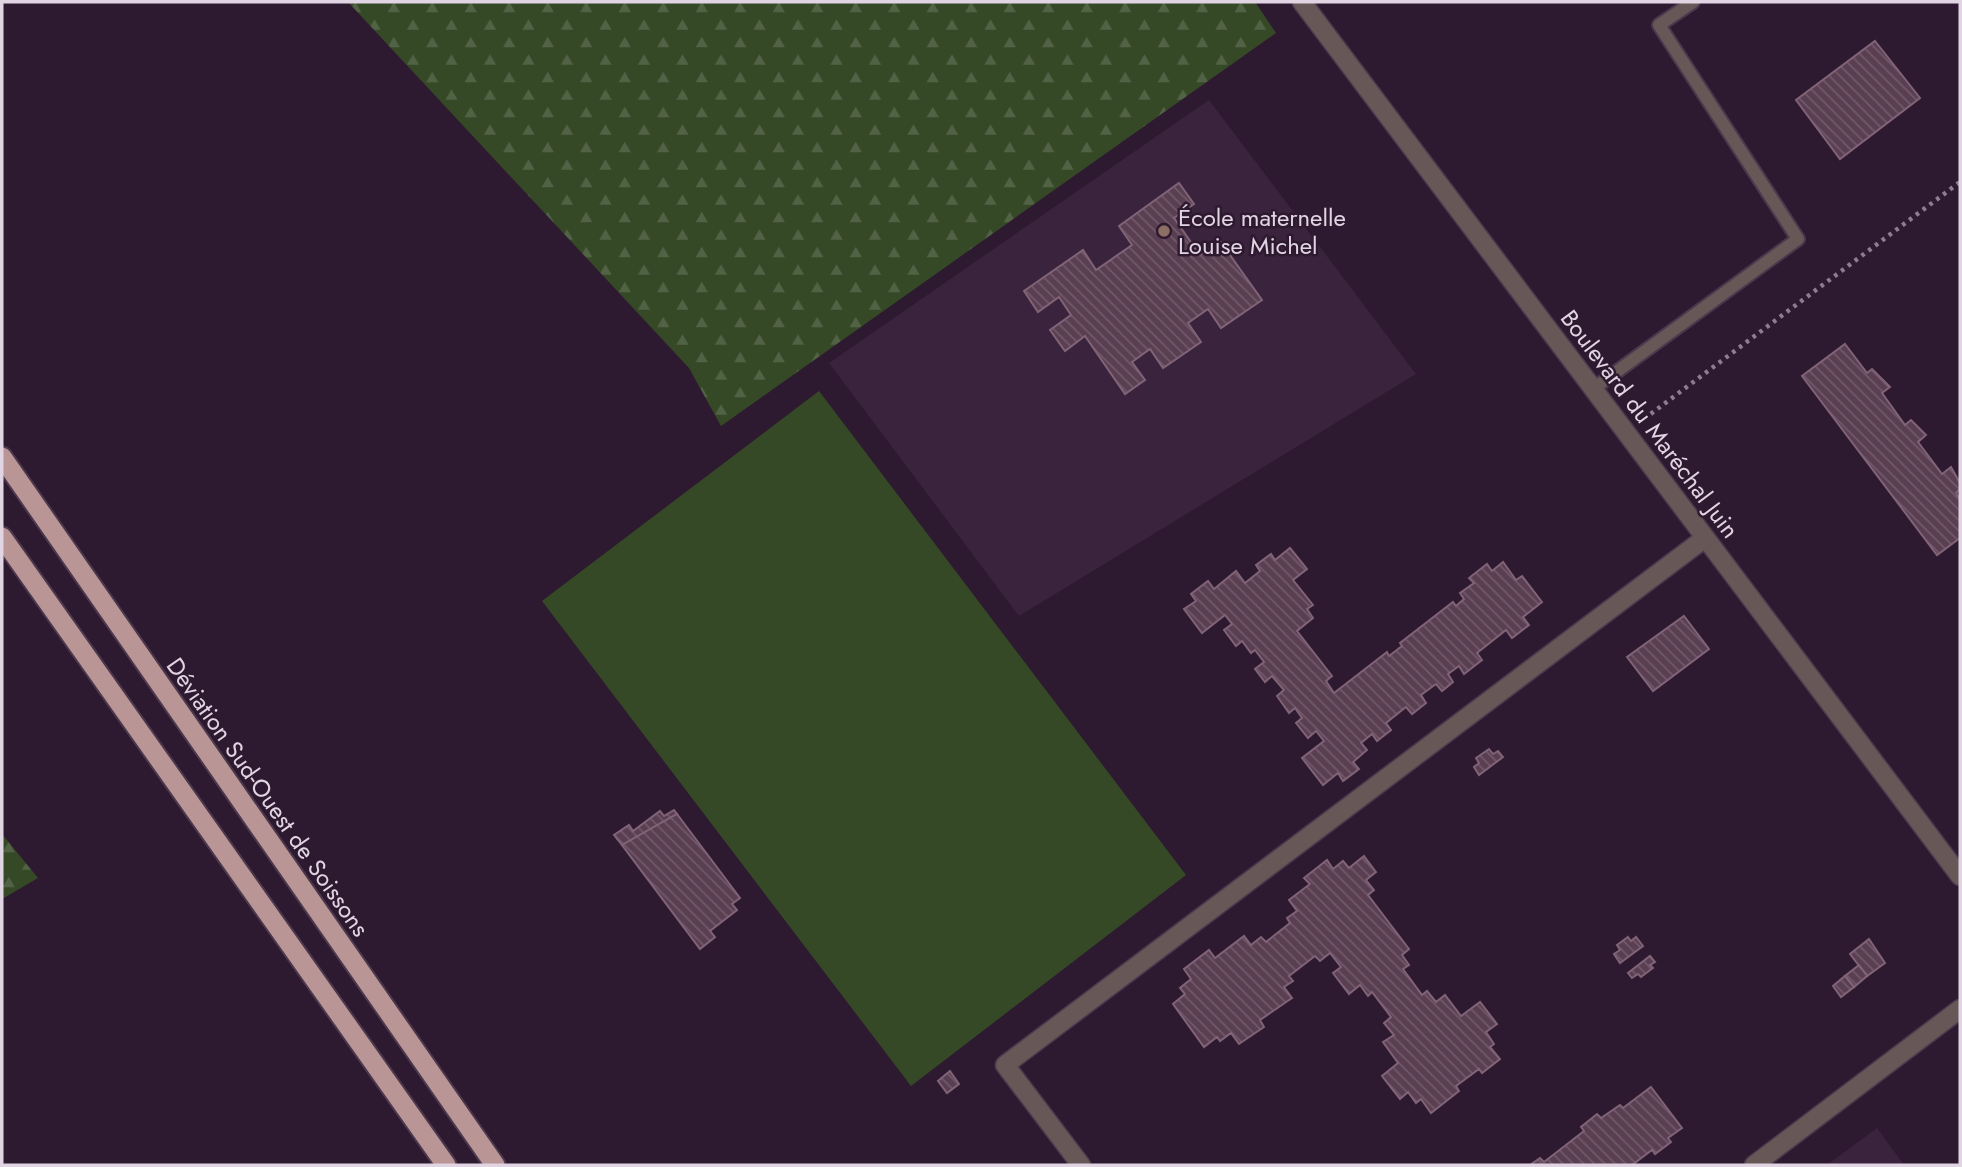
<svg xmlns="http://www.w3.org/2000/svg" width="1962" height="1167" viewBox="0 0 1962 1167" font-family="Jost,sans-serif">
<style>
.built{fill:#3a233c}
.forest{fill:url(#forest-firs)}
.garden{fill:#354926}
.building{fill:url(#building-back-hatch);stroke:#816377;stroke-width:2}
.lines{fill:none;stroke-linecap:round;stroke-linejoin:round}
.service-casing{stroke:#4b384d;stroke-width:16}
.minor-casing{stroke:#4b384d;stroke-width:21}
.tertiary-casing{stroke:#4b384d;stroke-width:21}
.trunk-casing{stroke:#4b384d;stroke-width:23}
.path{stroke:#8d7d8f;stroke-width:4.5;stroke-dasharray:3.5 5;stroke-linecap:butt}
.service{stroke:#685757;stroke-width:12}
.minor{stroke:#685757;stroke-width:18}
.tertiary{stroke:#685757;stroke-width:18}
.trunk{stroke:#ba9595;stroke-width:19}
.education-dot{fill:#8d6e63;stroke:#2e1a30;stroke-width:2.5}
.labels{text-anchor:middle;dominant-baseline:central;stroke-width:5;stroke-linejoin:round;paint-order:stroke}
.poi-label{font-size:24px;fill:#e2d5e3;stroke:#2e1a30;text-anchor:start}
.street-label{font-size:24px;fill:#e2d5e3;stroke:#2e1a30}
</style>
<defs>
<pattern id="forest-firs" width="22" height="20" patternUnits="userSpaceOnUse" patternTransform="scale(1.75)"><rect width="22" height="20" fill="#354926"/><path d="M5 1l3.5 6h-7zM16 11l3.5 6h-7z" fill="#526245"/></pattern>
<pattern id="building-back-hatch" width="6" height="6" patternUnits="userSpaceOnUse" patternTransform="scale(1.75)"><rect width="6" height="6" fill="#5a3e51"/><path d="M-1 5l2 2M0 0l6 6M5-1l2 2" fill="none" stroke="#71596a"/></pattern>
</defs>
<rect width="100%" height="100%" fill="#2e1a30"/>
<!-- built -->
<g class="built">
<path d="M1209,100l207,274 -397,242 -190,-253z"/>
<path d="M1877,1128l27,37h-77z"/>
</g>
<!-- forest -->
<g class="forest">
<path d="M348,2h907l21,31 -555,393 -32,-58z"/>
<path d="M2,834l36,44 -36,21z"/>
</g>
<!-- garden -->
<path class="garden" d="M819,391l367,484 -275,211 -369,-485z"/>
<!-- building -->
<g class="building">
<path d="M1875,41l45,57 -80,61 -44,-59z"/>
<path d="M1179,183l15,21 -20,14 26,37 20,-14 42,59 -41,28 -13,-19 -20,14 13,19 -38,26 -13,-19 -18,13 13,18 -20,14 -40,-58 -20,15 -15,-21 21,-15 -12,-18 -21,15 -14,-21 59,-41 13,20 36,-25 -13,-19z"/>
<path d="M1845,344l22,29 5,-4 18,18 -8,6 23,32 6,-5 15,15 -8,7 24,32 9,-7 9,16v6l-4,4 4,6v39l-23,17 -135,-179z"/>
<path d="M1290,548l17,21 -14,11 20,25 -6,4 6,9 -16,13 35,45 -6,5 8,12 53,-41 2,4 13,-10 -2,-3 53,-41 3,4 8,-7 -4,-6 14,-10 -5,-5 18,-14 5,7 11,-9 13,18 6,-4 20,26 -19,15 6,8 -17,13 -6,-8 -29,23 5,7 -18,14 -5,-8 -11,8 5,8 -11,9 -6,-7 -15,11 5,8 -14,11 -6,-7 -20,16 5,7 -14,11 -5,-7 -11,9 6,7 -14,12 6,7 -16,12 -5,-8 -15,12 -21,-27 22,-17 -8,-10 -8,7 -12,-15 6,-5 -7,-10 -6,5 -12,-17 7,-6 -12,-14 -7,6 -10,-13 9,-7 -9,-12 -4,3 -9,-12 -6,5 -12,-16 8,-6 -7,-9 -23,18 -18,-24 12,-8 -5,-7 17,-13 6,8 22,-18 9,12 15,-12 -4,-6 15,-11 4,6z"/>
<path d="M1684,616l25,33 -56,42 -26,-34z"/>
<path d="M1489,749l4,5 5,-3 5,6 -24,18 -5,-8 5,-4 -3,-5z"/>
<path d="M674,810l3,4 -55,31 -8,-10 15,-10 4,6 27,-20 4,5z"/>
<path d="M677,814l63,84 -8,6 5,6 -27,21 5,6 -15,12 -78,-104z"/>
<path d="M1364,856l12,16 -10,8 8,10 -6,5 41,54 -7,6 7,10 -6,4 19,26 5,-4 9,11 9,-7 16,21 19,-14 17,22 -11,8 8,12 -4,3 10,12 -18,14 -3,-4 -23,17 3,5 -28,22 -10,-14 -5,4 -8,-11 -8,7 -18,-23 16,-13 -15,-21 11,-7 -10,-12 7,-6 -19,-25 -4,4 -8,-11 -11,9 -16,-21 8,-6 -11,-14 -10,8 -5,-5 -26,20 4,5 -9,6 8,11 -32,22 4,7 -25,17 -8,-11 -11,8 -3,-4 -13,10 -31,-43 12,-10 -5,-6 11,-9 -7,-10 25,-19 6,8 29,-22 7,9 10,-8 5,5 24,-19 -3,-5 10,-7 -8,-11 21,-16 -6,-6 23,-18 6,9 10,-8 6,7z"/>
<path d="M1628,937l3,4 5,-4 7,9 -23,17 -6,-9 6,-4 -3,-5z"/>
<path d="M1869,939l16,24 -18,13 -17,-22z"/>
<path d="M1650,956l5,6 -5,3 3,3 -12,9 -3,-3 -6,4 -4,-5z"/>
<path d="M1859,965l8,11 -13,11 -9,-11z"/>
<path d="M1845,976l9,11 -13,10 -8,-11z"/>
<path d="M950,1071l9,13 -12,9 -9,-12z"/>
<path d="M1651,1087l31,41 -14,10 3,4 -16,12 -3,-4 -20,15h-102l10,-7 4,4 40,-31 -3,-4 16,-13 4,4 19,-13 3,3z"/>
</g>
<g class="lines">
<!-- service casing -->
<g class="service-casing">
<path id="service" d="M1593,389l205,-150 -139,-214 34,-23"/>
</g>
<!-- minor casing -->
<g class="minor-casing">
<g id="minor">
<path d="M1302,2l658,874"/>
<path d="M1081,1165l-76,-100 700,-527"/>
</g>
</g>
<!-- tertiary casing -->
<g class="tertiary-casing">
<path id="tertiary" d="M1754,1165l206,-156"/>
</g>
<!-- trunk casing -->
<g class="trunk-casing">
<g id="trunk">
<path d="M2,457l493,708"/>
<path d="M2,537l444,628"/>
</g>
</g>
<!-- path -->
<path class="path" d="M1644,419l316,-237"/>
<!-- service -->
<use href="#service" class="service"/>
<!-- minor -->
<use href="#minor" class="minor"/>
<!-- tertiary -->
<use href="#tertiary" class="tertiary"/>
<!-- trunk -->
<use href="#trunk" class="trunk"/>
</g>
<!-- markers -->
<circle class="education-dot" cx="1164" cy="231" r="7"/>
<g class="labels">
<!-- poi labels -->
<g class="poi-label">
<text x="1178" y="217">École maternelle<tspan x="1178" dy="28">Louise Michel</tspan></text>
</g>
<!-- street labels -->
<g class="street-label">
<text transform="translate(1650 424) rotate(53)">Boulevard du Maréchal Juin</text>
<text transform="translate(268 797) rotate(55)">Déviation Sud-Ouest de Soissons</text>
</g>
</g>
<!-- border -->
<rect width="1962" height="1167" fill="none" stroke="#e2d5e3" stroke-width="7"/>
</svg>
